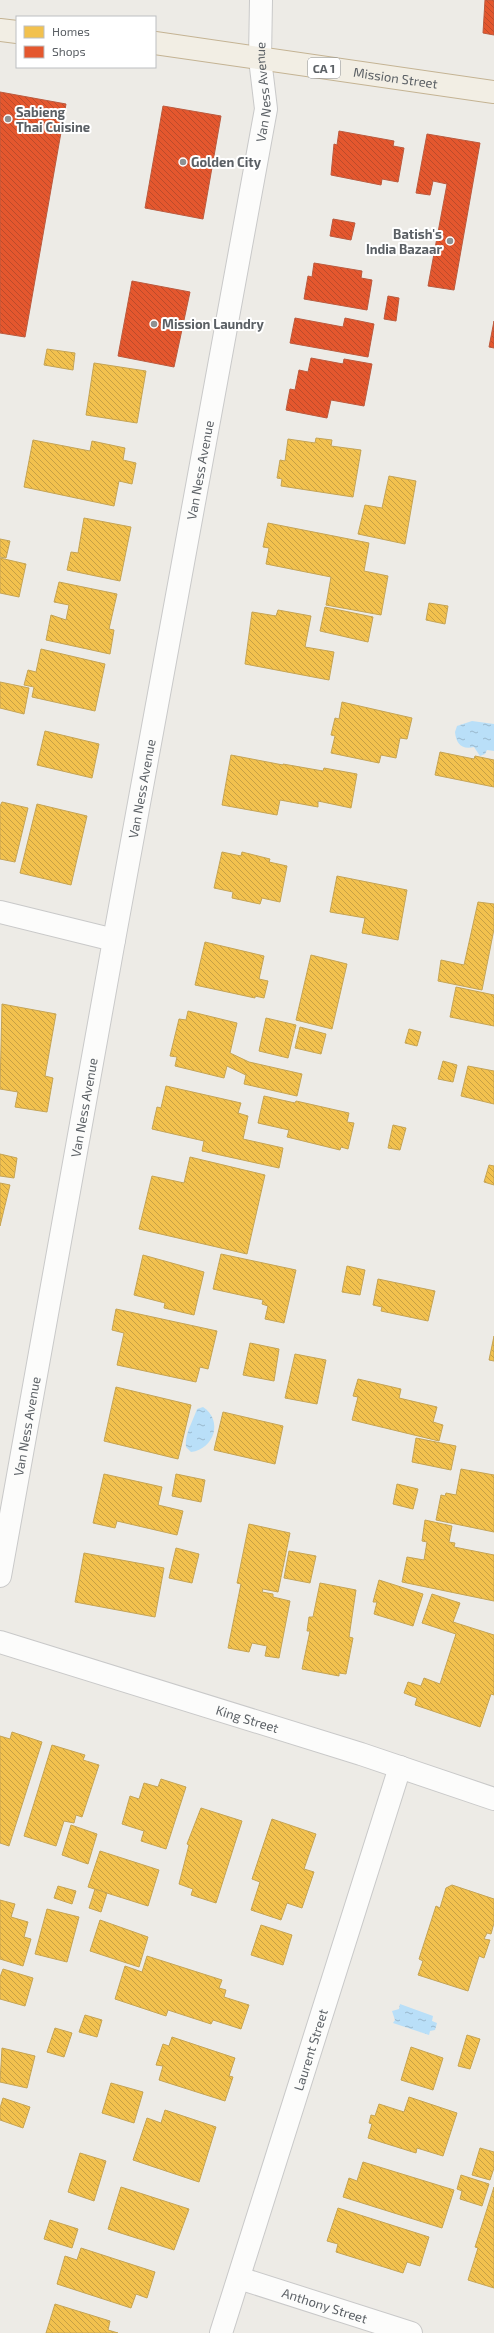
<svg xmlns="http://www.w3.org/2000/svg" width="494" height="2333" viewBox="0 0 494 2333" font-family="'Exo 2',sans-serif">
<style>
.water{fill:url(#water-ripples)}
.homes{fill:url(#homes-back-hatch);stroke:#c5a455}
.shops{fill:url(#shops-back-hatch);stroke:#bb5a3e}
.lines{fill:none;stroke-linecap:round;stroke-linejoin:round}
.minor-casing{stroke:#c9c9c9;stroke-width:24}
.tertiary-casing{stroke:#c9c9c9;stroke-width:24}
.trunk-casing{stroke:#c4b393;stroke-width:24}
.minor{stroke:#fcfcfb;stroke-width:22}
.tertiary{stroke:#fcfcfb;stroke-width:22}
.trunk{stroke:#f2eee4;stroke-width:22}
.poi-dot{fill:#8e9192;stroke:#fff;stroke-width:1.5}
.labels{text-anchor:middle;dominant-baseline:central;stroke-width:4;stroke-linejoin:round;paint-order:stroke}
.shield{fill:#fff;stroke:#8c9093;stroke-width:1}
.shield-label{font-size:12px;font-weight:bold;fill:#5b6065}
.street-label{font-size:13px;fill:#5b6065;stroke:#fff}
.poi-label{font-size:13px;font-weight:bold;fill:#5b6065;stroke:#fff;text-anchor:start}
</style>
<defs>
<pattern id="water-ripples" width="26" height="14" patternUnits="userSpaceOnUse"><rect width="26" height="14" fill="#b9dff8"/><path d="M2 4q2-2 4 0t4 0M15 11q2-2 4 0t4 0" fill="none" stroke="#99b8cc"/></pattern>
<pattern id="homes-back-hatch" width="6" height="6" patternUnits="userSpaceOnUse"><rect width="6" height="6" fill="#f2c14e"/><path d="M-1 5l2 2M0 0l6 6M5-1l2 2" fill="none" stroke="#c7a044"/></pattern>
<pattern id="shops-back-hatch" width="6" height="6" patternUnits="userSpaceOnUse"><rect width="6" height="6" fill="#e4572e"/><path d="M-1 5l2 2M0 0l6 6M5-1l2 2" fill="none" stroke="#bc4b2b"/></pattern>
</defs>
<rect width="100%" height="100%" fill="#edebe6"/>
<!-- water -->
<g class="water">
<path d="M472,721l22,3v27l-7,-1 -2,4 -5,2 -6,-9c-13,3 -18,-4 -19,-15l2,-6z"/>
<path d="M203,1407c20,13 12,42 -12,45l-5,-5c-2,-12 7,-26 11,-38z"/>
<path d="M400,2004l33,12 -1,5 5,2 -2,7 -5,1 -1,4 -36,-12 2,-3 -3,-9 7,-2z"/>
</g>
<!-- homes -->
<g class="homes">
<path d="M47,349l28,4 -2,17 -29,-5z"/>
<path d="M94,363l52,8 -9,52 -51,-8z"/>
<path d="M316,438l16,2 -1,6 30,4 -8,47 -72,-11 1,-7 -5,-1 3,-18 5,1 3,-22 27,4z"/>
<path d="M33,440l57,11 2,-10 33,7 -2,12 13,3 -4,21 -13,-3 -5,25 -90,-19z"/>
<path d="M389,476l27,5 -11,63 -47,-10 7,-29 17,3z"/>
<path d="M84,518l47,9 -11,54 -53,-11 4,-18 7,1z"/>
<path d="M268,523l101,20 -5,28 24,5 -7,39 -55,-10 5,-28 -65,-13 3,-16 -6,-1z"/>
<path d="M0,539l10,2 -4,17 -6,-1z"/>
<path d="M0,558l26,6 -7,33 -19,-4z"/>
<path d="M59,582l58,12 -8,35 5,1 -4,24 -64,-14 5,-25 15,5 3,-15 -15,-3z"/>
<path d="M429,603l19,3 -3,18 -19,-4z"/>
<path d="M325,607l48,10 -5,25 -48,-11z"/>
<path d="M278,610l33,6 -6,31 29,5 -5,28 -84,-16 7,-52 24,4z"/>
<path d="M41,649l64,15 -10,47 -63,-14 2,-10 -10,-2 4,-15 8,2z"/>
<path d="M0,682l29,6 -5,26 -24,-6z"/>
<path d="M342,702l70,16 -5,21 -7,-1 -4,20 -15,-3 -2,8 -48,-10 4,-17 -4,-1 4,-17 4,1z"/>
<path d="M45,731l54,13 -7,34 -55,-13z"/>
<path d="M440,752l34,7 1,-3 19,4v27l-59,-12z"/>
<path d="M231,755l52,10v-1l40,7 1,-3 33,6 -6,34 -33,-7v6l-38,-7 -3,15 -55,-10z"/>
<path d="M2,802l26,6 -13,54 -15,-3v-53z"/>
<path d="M37,804l50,12 -16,69 -51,-12z"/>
<path d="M222,852l19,4 1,-4 28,7 -1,3 18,4 -7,36 -18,-4 -2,6 -28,-6 1,-6 -19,-4z"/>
<path d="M337,876l70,14 -9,50 -36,-7 3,-15 -35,-6z"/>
<path d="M478,902l16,2v25l-12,61 -44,-9 3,-21 23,5z"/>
<path d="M205,942l59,14 -5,23 9,2 -4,17 -9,-2v2l-60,-13z"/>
<path d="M311,955l36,9 -15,65 -36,-9z"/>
<path d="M456,987l38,8v31l-44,-9z"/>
<path d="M2,1004l54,10 -11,62 8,2 -6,34 -32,-5 3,-15 -18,-3z"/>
<path d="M188,1011l49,12 -7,30 19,9 53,12 -5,22 -53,-12 2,-9 -19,-9 -3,12 -49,-12 2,-9 -7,-1 9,-37 7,1z"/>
<path d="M266,1018l30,7 -8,33 -29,-7z"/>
<path d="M300,1027l26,7 -5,20 -26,-6z"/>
<path d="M409,1029l12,3 -4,14 -12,-3z"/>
<path d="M443,1061l14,4 -4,17 -15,-3z"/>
<path d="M468,1066l26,5v33l-33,-8z"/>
<path d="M166,1086l75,17 -3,10 10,3 -5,23 40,9 -4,20 -77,-17 2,-10 -52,-12 5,-22 4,1z"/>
<path d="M264,1096l31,7 1,-2 53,12 -2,9 7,1 -6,26 -7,-2 -1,3 -53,-13 2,-7 -31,-7z"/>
<path d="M393,1125l13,3 -6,22 -12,-2z"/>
<path d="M0,1154l17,4 -3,20 -14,-2z"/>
<path d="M190,1157l75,18 -18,79 -108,-25 13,-53 32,7z"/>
<path d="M489,1165l5,1v19l-10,-3z"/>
<path d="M0,1183l10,2 -10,41z"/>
<path d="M221,1254l75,16 -12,53 -19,-4 3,-13 -6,-2 1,-4 -50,-11z"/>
<path d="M143,1255l61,17 -10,43 -30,-7 1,-5 -31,-8z"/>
<path d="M347,1266l18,4 -5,25 -18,-3z"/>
<path d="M378,1279l57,12 -7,30 -47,-10 1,-4 -9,-2z"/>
<path d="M116,1309l101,22 -9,38 -8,-2 -4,15 -79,-17 7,-32 -12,-3z"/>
<path d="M494,1336v25l-5,-1z"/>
<path d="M250,1343l29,6 -5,32 -31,-6z"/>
<path d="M295,1354l31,6 -9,44 -32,-6z"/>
<path d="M358,1379l43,10 -2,9 38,9 -4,15 10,3 -4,16 -87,-21 6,-23 -5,-1z"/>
<path d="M116,1387l75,18 -13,54 -74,-18z"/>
<path d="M223,1412l60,14 -8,38 -61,-14z"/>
<path d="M416,1438l40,8 -5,24 -39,-8z"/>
<path d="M461,1469l33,6v57l-58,-12 5,-25 4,1 1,-3 10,2z"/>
<path d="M104,1474l58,13 -4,18 25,6 -6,24 -60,-14 -2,7 -22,-5z"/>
<path d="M176,1474l29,6 -4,22 -29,-6z"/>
<path d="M397,1484l21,5 -5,20 -20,-5z"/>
<path d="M425,1520l27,6 -3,16 6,1 -1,4 40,8v46l-92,-19 5,-25 17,3 3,-18 -5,-1z"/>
<path d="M249,1524l41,9 -12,59 -15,-3 -1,3 11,2v3l17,4 -11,57 -14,-2 2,-10 -15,-3 -3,9 -21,-4 13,-64 -4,-1z"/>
<path d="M176,1548l23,6 -7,29 -23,-5z"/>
<path d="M289,1551l27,5 -6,27 -26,-5z"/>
<path d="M84,1553l80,15 -9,49 -80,-15z"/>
<path d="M379,1580l44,14 -10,32 -39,-12 3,-12h-4z"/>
<path d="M320,1583l36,7 -7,47 4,1 -7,36 -7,-1v3l-37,-7 8,-38h-3l2,-14h4z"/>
<path d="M432,1594l28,9 -7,19 41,13v60l-3,-1 -11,33 -65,-22 2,-7 -13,-5 4,-11 13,4 3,-8 16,6 16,-50 -34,-11z"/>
<path d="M12,1732l30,10 -33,104 -9,-3v-107l10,3z"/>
<path d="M52,1745l33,10 -2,5 16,5 -17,52 -6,-2 -2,8 -10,-2 -8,25 -32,-10z"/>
<path d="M161,1779l25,8 -20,62 -25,-8 3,-10 -22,-7 8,-28 9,3 5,-16 14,4z"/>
<path d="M201,1808l41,13 -26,82 -25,-8 2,-6 -14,-5 10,-39 -2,-1z"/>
<path d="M272,1819l44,15 -12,35 10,3 -12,36 -15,-5 -6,17 -30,-10 9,-28 -8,-3z"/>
<path d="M71,1825l26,9 -9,30 -26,-9z"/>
<path d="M100,1851l59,19 -11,36 -60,-19z"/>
<path d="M452,1885l42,14v24l-3,11 -4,-1 -3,6 6,1 -6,18 -5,-2 -11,35 -50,-16 5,-14 -4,-2 17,-53 4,2 6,-20z"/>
<path d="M58,1886l18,5 -4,13 -18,-6z"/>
<path d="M95,1889l12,4 -6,19 -12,-4z"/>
<path d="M0,1900l15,4 -4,13 17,5 -4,15 7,2 -8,27 -23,-7z"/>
<path d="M47,1909l32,8 -12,45 -32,-8z"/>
<path d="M100,1920l48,17 -9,30 -49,-16z"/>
<path d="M261,1925l31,10 -9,30 -32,-10z"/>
<path d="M147,1956l75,24 -3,8 7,2 -2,7 25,8 -8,24 -28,-9 -2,4 -43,-14 -2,6 -51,-17 10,-33 17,6z"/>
<path d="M3,1969l30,9 -8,28 -25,-7v-22z"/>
<path d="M85,2015l17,5 -5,17 -18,-5z"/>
<path d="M55,2028l17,5 -8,24 -17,-5z"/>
<path d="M467,2035l13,4 -10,30 -12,-3z"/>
<path d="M172,2037l63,21 -6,18 4,1 -8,24 -66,-21 4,-14 -7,-1 7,-21 6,2z"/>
<path d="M411,2047l32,11 -10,32 -32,-10z"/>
<path d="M2,2048l33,8 -8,32 -27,-6z"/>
<path d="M111,2083l32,9 -9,31 -32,-10z"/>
<path d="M409,2097l48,16 -14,43 -26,-8 -1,5 -48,-15 4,-14 -3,-1 2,-8 4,1 4,-12 25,8z"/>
<path d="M3,2098l27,9 -7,21 -23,-8v-12z"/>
<path d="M165,2110l51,17 -17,55 -66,-22 14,-42 14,5z"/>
<path d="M480,2148l14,4v16l-4,12 -18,-5z"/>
<path d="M80,2153l26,8 -12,40 -26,-9z"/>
<path d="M363,2162l91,28 -12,38 -99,-31 6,-19 8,3z"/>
<path d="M461,2175l28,9 -7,22 -22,-7 2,-8 -5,-2z"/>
<path d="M121,2187l68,22 -15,41 -66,-21z"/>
<path d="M494,2187v101l-26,-8 10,-32 -3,-1z"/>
<path d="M338,2208l91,29 -9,29 -13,-4 -4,11 -67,-21 2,-8 -11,-3z"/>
<path d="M50,2220l28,9 -6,19 -28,-9z"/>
<path d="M81,2248l74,24 -8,26 -11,-4 -5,14 -74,-24 8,-28 12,4z"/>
<path d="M55,2304l55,17 -2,9 10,3h-72z"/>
</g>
<!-- shops -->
<g class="shops">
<path d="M485,0h9v35l-11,-2z"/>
<path d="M0,92l66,12 -41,233 -25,-4z"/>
<path d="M163,106l58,10 -18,103 -58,-11z"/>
<path d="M339,131l55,10 -1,5 11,2 -6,34 -16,-3 -1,6 -50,-10 3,-31 3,1z"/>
<path d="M427,134l53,9 -26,147 -26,-4 19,-102 -14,-3 -3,14 -14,-2z"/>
<path d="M333,219l22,4 -4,17 -21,-4z"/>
<path d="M314,263l48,8 -1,7 11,2 -5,30 -63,-11 4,-23 4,1z"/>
<path d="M132,281l58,11 -16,75 -56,-11z"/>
<path d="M388,296l11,2 -3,23 -12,-2z"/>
<path d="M295,318l48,9 2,-9 29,6 -6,33 -78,-14z"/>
<path d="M494,321v27l-5,-1z"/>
<path d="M311,358l32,6 1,-5 28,5 -8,42 -33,-6 -4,18 -41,-8 4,-21 5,1 4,-20 9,2z"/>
</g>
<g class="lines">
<!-- minor casing -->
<g class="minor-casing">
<g id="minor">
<path d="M0,912l114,28"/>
<path id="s1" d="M0,1576l114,-636 152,-831 -6,-50 1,-59"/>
<path id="s2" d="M239,2278l172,55"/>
</g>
</g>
<!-- tertiary casing -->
<g class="tertiary-casing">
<g id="tertiary">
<path id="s3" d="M0,1642l361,112 133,45"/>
<path id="s4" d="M221,2333l179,-566"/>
</g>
</g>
<!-- trunk casing -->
<g class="trunk-casing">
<g id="trunk">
<path d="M0,30l17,2"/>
<path id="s5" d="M155,43l339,49"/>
</g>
</g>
<!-- minor -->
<use href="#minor" class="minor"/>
<!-- tertiary -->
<use href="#tertiary" class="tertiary"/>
<!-- trunk -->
<use href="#trunk" class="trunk"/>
</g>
<!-- markers -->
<g class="poi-dot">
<circle cx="8" cy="119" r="4"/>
<circle cx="183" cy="162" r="4"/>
<circle cx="450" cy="241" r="4"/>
<circle cx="154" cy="324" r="4"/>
</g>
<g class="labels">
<!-- shield labels -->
<rect class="shield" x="308" y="58" width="32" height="20" rx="3"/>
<g class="shield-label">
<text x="324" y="68">CA 1</text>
</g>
<!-- street labels -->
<g class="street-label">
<text stroke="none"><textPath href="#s5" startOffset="243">Mission Street</textPath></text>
<text stroke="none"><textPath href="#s1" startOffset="1508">Van Ness Avenue</textPath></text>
<text stroke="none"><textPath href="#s1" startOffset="1124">Van Ness Avenue</textPath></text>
<text stroke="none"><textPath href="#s1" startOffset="800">Van Ness Avenue</textPath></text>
<text stroke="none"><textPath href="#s1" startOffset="476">Van Ness Avenue</textPath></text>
<text stroke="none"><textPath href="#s1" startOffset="152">Van Ness Avenue</textPath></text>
<text stroke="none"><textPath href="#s3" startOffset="259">King Street</textPath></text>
<text stroke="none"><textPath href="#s4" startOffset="297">Laurent Street</textPath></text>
<text stroke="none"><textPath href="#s2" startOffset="90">Anthony Street</textPath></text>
</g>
<!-- poi labels -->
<g class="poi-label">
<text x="16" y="112">Sabieng<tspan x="16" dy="15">Thai Cuisine</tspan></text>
<text x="191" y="162">Golden City</text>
<text x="442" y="234" text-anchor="end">Batish's<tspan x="442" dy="15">India Bazaar</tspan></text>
<text x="162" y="324">Mission Laundry</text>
</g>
</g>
<!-- legend -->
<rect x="16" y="16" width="140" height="52" fill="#ffffff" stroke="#bdbfc1"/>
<rect x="24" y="26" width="20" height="12" fill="#f2c14e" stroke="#bdbfc1"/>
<text x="52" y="36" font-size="12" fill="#5b6065">Homes</text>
<rect x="24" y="46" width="20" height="12" fill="#e4572e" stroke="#bdbfc1"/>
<text x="52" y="56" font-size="12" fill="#5b6065">Shops</text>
</svg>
